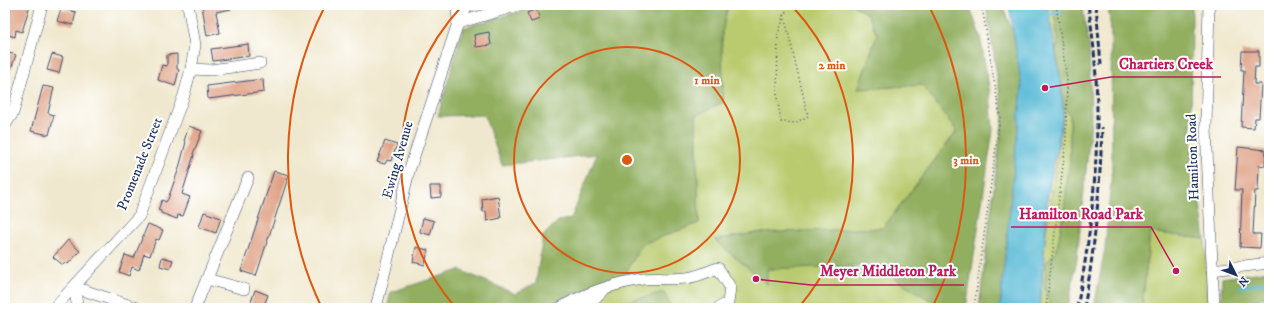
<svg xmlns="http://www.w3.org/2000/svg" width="1274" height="313" viewBox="0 0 1274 313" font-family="'IM FELL DW Pica',serif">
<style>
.green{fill:#b9cb6e;stroke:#6a7d66}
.forest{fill:#92af61;stroke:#566f60}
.sand{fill:#eeda9e;stroke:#84847e}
.water{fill:#57b9d5;stroke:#39749a}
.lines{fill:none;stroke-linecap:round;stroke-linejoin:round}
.stream{stroke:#57b9d5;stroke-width:3}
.building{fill:#de9e80}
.minor-casing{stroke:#3b4b6f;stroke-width:12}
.path{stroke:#3b4b6f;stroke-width:1.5;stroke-dasharray:1 3;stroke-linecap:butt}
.minor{stroke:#fff;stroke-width:11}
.rail{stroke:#1b2f5e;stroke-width:3;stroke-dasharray:6 3;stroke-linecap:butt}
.ring{fill:none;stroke:#de5710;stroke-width:2}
.labels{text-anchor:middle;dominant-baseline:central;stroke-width:4;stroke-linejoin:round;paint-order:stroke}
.street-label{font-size:14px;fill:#1b2f5e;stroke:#fff}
.centre{fill:#de5710;stroke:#fff;stroke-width:2}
.ring-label{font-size:12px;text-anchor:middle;font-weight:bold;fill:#de5710;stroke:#fff;stroke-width:4;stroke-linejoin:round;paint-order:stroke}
.leader{fill:none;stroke:#c2185b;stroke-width:1.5}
.callout-dot{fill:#c2185b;stroke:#fff;stroke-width:1.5}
.callout-label{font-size:15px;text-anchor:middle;font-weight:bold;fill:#c2185b;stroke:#fff;stroke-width:4;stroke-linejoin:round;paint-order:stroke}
</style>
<rect width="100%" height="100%" fill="#fff"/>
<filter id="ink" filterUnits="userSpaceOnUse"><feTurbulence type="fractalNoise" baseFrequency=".025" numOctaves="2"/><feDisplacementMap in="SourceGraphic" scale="8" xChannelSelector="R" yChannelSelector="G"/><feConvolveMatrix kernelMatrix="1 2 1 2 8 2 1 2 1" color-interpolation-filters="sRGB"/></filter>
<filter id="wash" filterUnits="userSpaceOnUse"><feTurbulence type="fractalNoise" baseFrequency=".012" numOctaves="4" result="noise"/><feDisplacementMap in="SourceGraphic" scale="16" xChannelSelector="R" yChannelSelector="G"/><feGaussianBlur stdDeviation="0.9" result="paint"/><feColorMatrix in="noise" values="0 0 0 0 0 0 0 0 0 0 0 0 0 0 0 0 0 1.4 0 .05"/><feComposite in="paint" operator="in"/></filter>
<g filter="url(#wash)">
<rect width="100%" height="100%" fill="#f0e8ce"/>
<!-- green -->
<g class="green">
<path d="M728,5h125l15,9 9,21 -19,54 64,-4 35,46 -74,97 -127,5 -40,8 22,19 28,9 71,-5 93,21 6,23h-449l138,-34 17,-30 57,-21 -3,-108 27,-13 -1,-69z"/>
<path d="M1047,5h6l5,34 -2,13z"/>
<path d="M1063,106l7,9v42l-6,54 -7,39 -11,13 -1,26 6,19h-11l5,-68 18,-125z"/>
<path d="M1150,232l55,7 3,69h-66z"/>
</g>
<!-- forest -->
<g class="forest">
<path d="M540,5h188l-6,28 1,69 -27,13 3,108 -57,21 -17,30 -68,27 -7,7h-163l4,-16 69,-22 55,24 21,-11 7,-47 15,-15 13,-2 26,-65 -95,11 -18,-50 -46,1 25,-88z"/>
<path d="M853,5h116l11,31 10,57 3,37 -27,178h-23l-70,-43 -106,4v15l-52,-44 41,-7 127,-5 74,-97 -35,-46 -64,4 19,-54 -9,-21z"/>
<path d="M984,5h18l13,32 7,51 -22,220h-21l24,-193 -16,-104z"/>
<path d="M1053,5h29l7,40 2,76 -14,137 -9,50h-17l-6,-19 1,-26 11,-14 7,-38 6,-54v-42l-7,-9 -2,-24 -5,-30 2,-13z"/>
<path d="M1108,5h84l-1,136 14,98 -55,-7 -8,76h-48l11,-60 7,-77 -1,-140z"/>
<path d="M1269,271v37h-2l-3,-11 -27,11h-16l1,-30z"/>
<path d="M664,292l7,16h-70z"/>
</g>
<!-- sand -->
<path class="sand" d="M1063,115l-18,125 3,-46z"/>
<!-- water -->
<path class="water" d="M1009,5h38l14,77 2,33 -15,79 -8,114h-40l22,-220z"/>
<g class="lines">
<!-- stream -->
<g class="stream">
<path d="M1046,16l15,-5"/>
<path d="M1240,287l22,-4 7,1"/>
</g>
</g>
<g id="blocks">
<!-- building -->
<g class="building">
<path d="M11,5h19l-8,27 -6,-2 -1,7 -10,-3v-10h2z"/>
<path d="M203,5h27l1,4 -15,3 4,21 -13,3 -5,-30z"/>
<path d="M61,9l15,3 -3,13 -16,-4z"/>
<path d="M536,9l4,10 -9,3 -4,-9z"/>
<path d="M489,32l2,13 -15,2 -2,-12z"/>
<path d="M248,44l1,12 -36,5 -2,-12z"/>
<path d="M1242,51h17v16h-4l-1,17h7l-2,34h-4l-1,10 -13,-1 3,-57h-3z"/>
<path d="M5,52l11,3 -5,14 -6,-2z"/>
<path d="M52,54l11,3 -4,16 -12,-3z"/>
<path d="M177,54v15l2,1 -4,16 -17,-6 4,-15 5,1v-11z"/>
<path d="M263,79l1,13 -56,7 -1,-13z"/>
<path d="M43,86l11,2 -6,25 6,2 -5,20 -18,-4z"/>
<path d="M189,126l13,5 -9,23 1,1 -12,39 8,3 -7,19 -5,-1 -1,4 -16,-6v-2l-3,-1 4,-10 4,2 2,-3 11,-31 7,-26 -2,-1z"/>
<path d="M385,141l12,4 -6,16 -4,-1 -2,4 -8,-2z"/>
<path d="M1238,147l28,3 -1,16 -6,-1 -1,26h-3l-2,43h8l-1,14 -20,-1 2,-57h-7z"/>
<path d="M274,171l15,4 -33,101 -15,-5z"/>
<path d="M430,186h11v11l-10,1z"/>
<path d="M498,196l3,22 -14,3 -1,-10 -3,1 -1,-13z"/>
<path d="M204,212l17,6 -5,15 -17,-6z"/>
<path d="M423,218l11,3 -4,14 -10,-3z"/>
<path d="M148,224l15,6 -4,10 -3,-1 -6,17 -6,-2 -5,16 -7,-3 -3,9 -10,-4 6,-17 9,3z"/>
<path d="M68,240l12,11 -12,13 -2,-2 -3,3 -10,-8z"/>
<path d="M416,247l12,3 -3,15 -12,-3z"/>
<path d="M162,257l11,3 -3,9 -10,-3z"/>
<path d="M255,290l13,5 -5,13h-14z"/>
</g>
</g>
</g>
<g filter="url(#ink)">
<use href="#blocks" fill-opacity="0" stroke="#3b4b6f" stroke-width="1"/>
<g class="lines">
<!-- minor casing -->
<g class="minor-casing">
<g id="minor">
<path d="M457,5l1,18"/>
<path d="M1209,5l-3,123 8,180"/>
<path d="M458,23l61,-18"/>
<path d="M191,69l20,1 49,-7"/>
<path d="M5,125l8,-12 29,-108"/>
<path d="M1212,270l57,-7"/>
<path d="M207,279l37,10"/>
<path d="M574,300l13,7 17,-17"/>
<path d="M54,308l85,-92 45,-121 7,-26 4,-24 -7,-40"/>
<path d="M78,308l-4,-21 63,21"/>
<path d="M195,308l53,-130"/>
<path d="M376,308l33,-137 49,-148 10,-18"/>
<path d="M560,308c24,-14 49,-23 77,-28 16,-3 33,0 49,-2 11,-1 22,-7 32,-10l12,19 -2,16 -10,5"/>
</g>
</g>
<!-- path -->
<g class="path">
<path d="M784,15l24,101 -13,7 -14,-1 -4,-25 1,-63 10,-29"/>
<path d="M974,308l26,-191 -17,-104 -3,-8"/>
<path d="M1046,308l20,-168 1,-60 -11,-75"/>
</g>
<!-- minor -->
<use href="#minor" class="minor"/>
<!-- rail -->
<g class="rail">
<path d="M1096,5l5,60"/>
<path d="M1077,308c19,-99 28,-204 11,-303"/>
<path d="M1084,308c11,-60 16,-120 18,-181"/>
</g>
</g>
</g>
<!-- distance rings -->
<g class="ring">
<circle cx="627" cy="160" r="113"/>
<path d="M455 307A226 226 0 0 1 462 6M792 6A226 226 0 0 1 799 307"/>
<path d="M321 306A339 339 0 0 1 325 6M929 6A339 339 0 0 1 933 306"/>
</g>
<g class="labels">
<!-- street labels -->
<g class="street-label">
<text transform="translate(1193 157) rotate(-92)">Hamilton Road</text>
<text transform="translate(398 160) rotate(-74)">Ewing Avenue</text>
<text transform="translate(140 164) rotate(-68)">Promenade Street</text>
</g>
</g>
<circle cx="627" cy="160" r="6" class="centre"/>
<g class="ring-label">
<text x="832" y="69">2 min</text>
<text x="707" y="84">1 min</text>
<text x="966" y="164">3 min</text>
</g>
<!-- callouts -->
<path class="leader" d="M1045 88L1111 77H1221M1176 271L1151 227H1011M756 279L811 285H964"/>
<g class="callout-dot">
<circle cx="1045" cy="88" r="4"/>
<circle cx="1176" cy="271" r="4"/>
<circle cx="756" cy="279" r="4"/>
</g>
<g class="callout-label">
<text x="1166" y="69">Chartiers Creek</text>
<text x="1081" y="219">Hamilton Road Park</text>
<text x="888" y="276">Meyer Middleton Park</text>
</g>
<!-- margin -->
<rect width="1274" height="313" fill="none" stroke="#fff" stroke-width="20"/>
<!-- north arrow -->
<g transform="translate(1236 275) rotate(132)" stroke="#ffffff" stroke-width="3" paint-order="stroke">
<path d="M0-3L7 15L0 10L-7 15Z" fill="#1b2f5e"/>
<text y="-6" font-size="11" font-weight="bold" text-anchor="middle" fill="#1b2f5e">N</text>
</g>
</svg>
